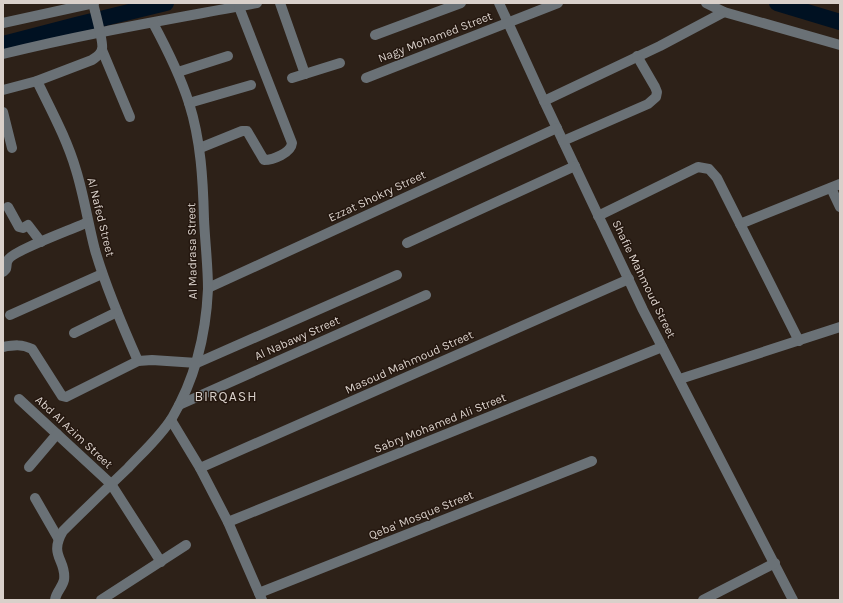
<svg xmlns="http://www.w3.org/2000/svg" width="843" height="603" viewBox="0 0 843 603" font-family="Karla,sans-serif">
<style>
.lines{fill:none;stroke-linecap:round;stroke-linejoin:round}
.canal{stroke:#012;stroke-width:16}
.minor{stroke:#6a7176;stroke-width:10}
.labels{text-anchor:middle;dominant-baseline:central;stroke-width:3;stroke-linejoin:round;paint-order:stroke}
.street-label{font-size:12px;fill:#d9d0ca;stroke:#24170f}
.quarter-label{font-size:14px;letter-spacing:1px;fill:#d9d0ca;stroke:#24170f}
</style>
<rect width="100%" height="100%" fill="#2d2118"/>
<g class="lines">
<!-- canal -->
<g class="canal">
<path d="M777,3l63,19"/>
<path d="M3,44l73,-19 90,-22"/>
</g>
<!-- minor -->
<g class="minor">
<path d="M280,3l25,71"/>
<path d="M499,3l45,98 99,209 150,290"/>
<path d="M706,3l18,9 116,33"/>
<path d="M3,23l91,-20"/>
<path d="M375,35l86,-32"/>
<path d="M102,50l28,67"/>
<path d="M3,54c84,-21 169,-35 254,-51"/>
<path d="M178,72l50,-16"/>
<path d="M292,78l48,-15"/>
<path d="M366,78l192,-75"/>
<path d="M37,81c14,29 30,58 39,89 8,26 12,53 19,80 11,38 27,75 43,111"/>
<path d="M3,90l34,-9 55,-21c4,-3 9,-5 10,-11 2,-6 -7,-37 -9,-46"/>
<path d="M544,101l116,-55 64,-34"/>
<path d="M189,103l62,-18"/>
<path d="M3,112l9,36"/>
<path d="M563,141l85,-37 8,-7 1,-5 -2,-5 -18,-31"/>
<path d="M200,148l42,-17h5l17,29c9,0 27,-7 28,-17l-53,-136"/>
<path d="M831,188l9,19"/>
<path d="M8,207l11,20 4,1 5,-3 13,17"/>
<path d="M598,216l100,-49 11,2 8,9 82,163"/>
<path d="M740,224l100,-40"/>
<path d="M407,243l168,-77"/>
<path d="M3,272l3,-3c1,-3 0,-6 2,-9 4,-9 68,-32 80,-38"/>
<path d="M208,288l349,-160"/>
<path d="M10,315l92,-41"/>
<path d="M74,333l43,-21"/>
<path d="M3,347c11,-2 19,-3 29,2l30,47 4,1 72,-36 14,-1 45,3 200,-88"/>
<path d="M680,379l160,-52"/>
<path d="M19,399l92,85 50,78"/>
<path d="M179,405l247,-110"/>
<path d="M171,420l29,48 28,54 34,78"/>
<path d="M29,467l28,-33"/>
<path d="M200,468l429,-189"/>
<path d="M35,498l23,40"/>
<path d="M228,522l434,-175"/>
<path d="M259,593l333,-132"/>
<path d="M55,600c1,-8 7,-12 9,-20 3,-20 -16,-24 -1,-49 21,-21 43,-42 65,-63 15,-16 32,-31 44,-50 23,-39 34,-84 36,-129 0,-23 -3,-47 -4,-70 -1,-39 -3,-78 -15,-116 -9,-28 -22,-54 -36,-80"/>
<path d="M101,600l85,-55"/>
<path d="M703,600l72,-37"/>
</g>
</g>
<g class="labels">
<!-- street labels -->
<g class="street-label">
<text transform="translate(435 37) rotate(-21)">Nagy Mohamed Street</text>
<text transform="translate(377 196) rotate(-25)">Ezzat Shokry Street</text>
<text transform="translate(101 217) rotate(76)">Al Nafed Street</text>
<text transform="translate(192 251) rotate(-91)">Al Madrasa Street</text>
<text transform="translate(644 279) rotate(64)">Shafie Mahmoud Street</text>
<text transform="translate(297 338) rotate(-24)">Al Nabawy Street</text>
<text transform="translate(409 362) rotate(-24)">Masoud Mahmoud Street</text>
<text transform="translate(440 423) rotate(-22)">Sabry Mohamed Ali Street</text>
<text transform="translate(74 432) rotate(43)">Abd Al Azim Street</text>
<text transform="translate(421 515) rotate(-22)">Qeba' Mosque Street</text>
</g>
<!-- quarter labels -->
<g class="quarter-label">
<text x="226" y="396">BIRQASH</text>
</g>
</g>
<!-- border -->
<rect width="843" height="603" fill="none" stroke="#d9d0ca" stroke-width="8"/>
</svg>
